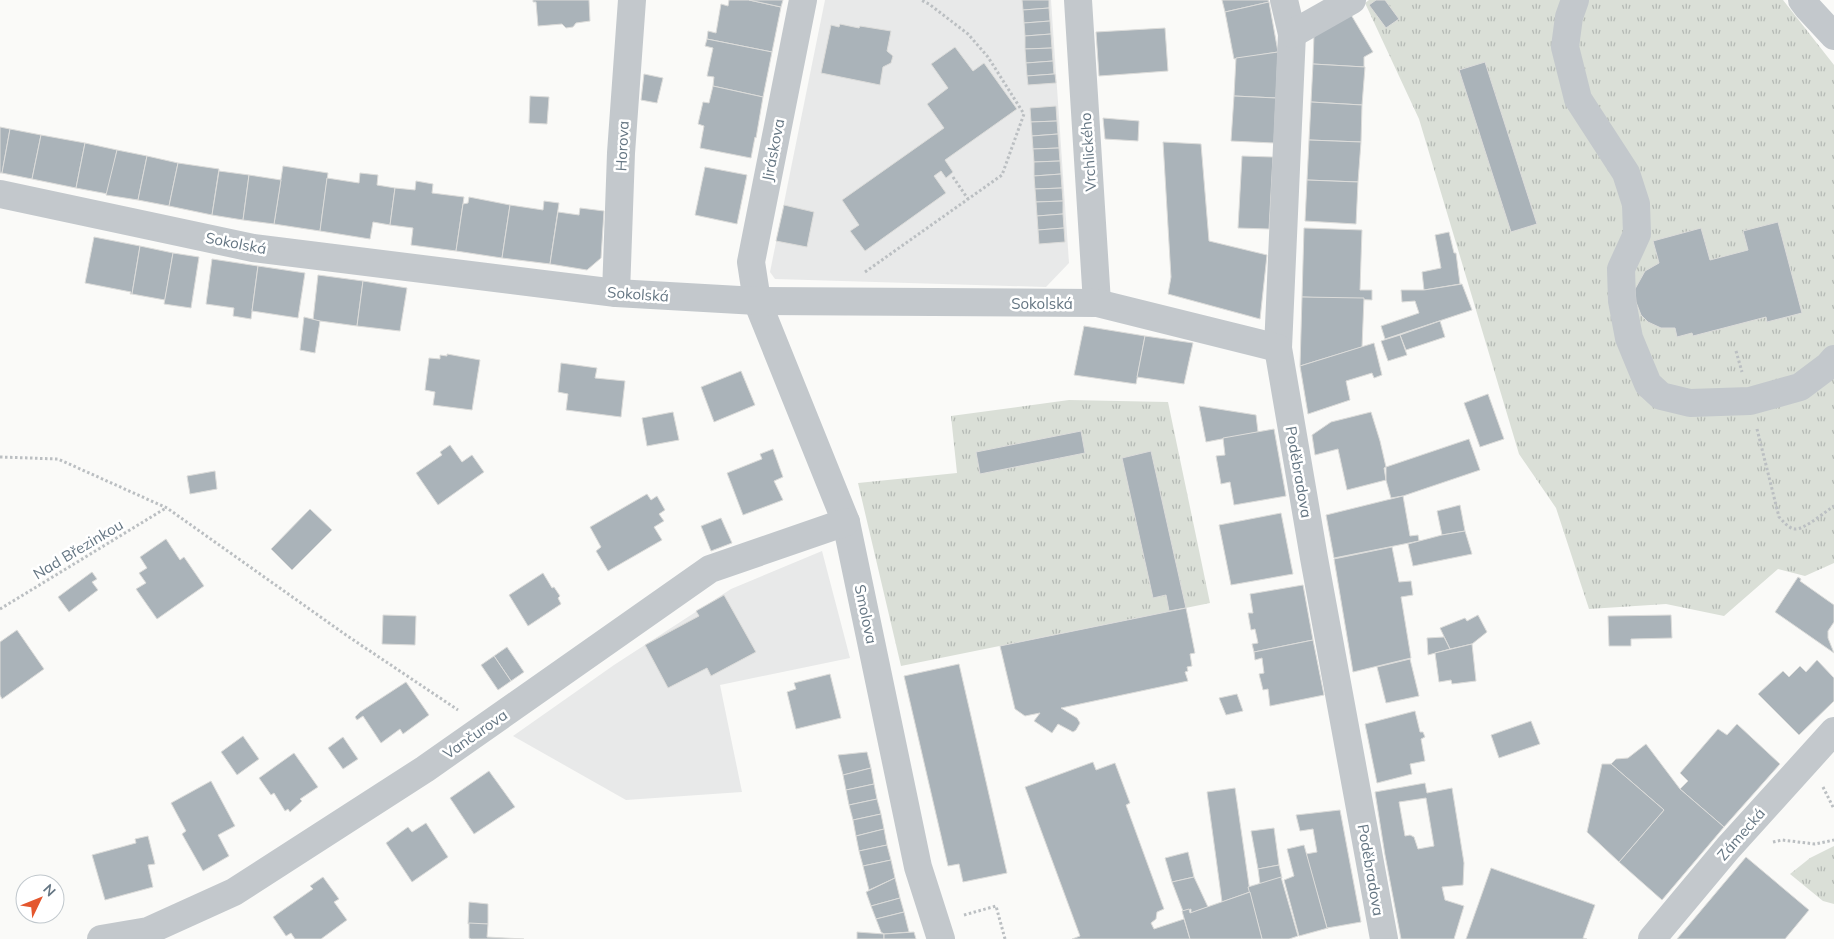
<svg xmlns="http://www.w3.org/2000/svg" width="1834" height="939" viewBox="0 0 1834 939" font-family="Mulish,sans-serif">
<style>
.built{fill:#e8e9e9}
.grass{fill:url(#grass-tufts)}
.building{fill:#aab3b9;stroke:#dcdcda;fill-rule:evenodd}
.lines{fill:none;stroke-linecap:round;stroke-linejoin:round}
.path{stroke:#bbbfc2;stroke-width:3;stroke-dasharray:2.5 2.5;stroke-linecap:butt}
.minor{stroke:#c3c8cc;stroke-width:28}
.labels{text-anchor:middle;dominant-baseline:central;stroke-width:5;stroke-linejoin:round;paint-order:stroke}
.street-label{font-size:15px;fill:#657683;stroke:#fff}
</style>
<defs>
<pattern id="grass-tufts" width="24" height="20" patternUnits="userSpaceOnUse" patternTransform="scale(1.25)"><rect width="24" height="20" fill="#dadfd7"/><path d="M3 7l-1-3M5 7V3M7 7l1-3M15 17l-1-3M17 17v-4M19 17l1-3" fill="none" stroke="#b4b9b4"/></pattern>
</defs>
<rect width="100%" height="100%" fill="#fafaf8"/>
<!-- built -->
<g class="built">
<path d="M825,0h226l18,263 -23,24 -271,-8 -5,-7z"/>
<path d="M822,551l28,107 -130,27 22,107 -116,8 -113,-64 101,-71 117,-76z"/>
</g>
<!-- grass -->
<g class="grass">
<path d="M1369,0h414l51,65v498l-29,13 -27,-7 -54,47 -58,-12 -77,5 -33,-101 -37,-54 -100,-335 -54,-116z"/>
<path d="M1069,400l99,2 42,201 -309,63 -43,-183 99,-10 -6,-57z"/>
<path d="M1834,846v58l-11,-3 -33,-27 20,-16z"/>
</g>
<!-- building -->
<g class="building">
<path d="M533,0h56l1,21 -14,2 -3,4 -7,1 -4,-4 -24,2 -2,-24h-3z"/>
<path d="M729,0h20l32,7 -9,45 -65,-13 1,-8 8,2 5,-29 7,2z"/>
<path d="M749,0h34l-2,7z"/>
<path d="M1022,0h27v8l-26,2z"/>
<path d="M1222,0h46l1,2 -44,10z"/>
<path d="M1376,0h9l14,19 -13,9 -17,-23z"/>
<path d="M1269,2l9,50 -44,7 -9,-47z"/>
<path d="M1049,8l1,13 -26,2 -1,-13z"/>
<path d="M1350,13l23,39 -9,5v10l-51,-3 1,-30z"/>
<path d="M1050,21l1,13 -26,2 -1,-13z"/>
<path d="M840,24l19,4 1,-2 31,5 -4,20 6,5 -2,7 -8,4 -3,18 -59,-12 10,-48 8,2z"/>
<path d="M1165,28l3,43 -69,5 -3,-44z"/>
<path d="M1051,34l1,14 -27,1v-13z"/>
<path d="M707,39l65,13 -9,45 -50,-11 1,-9 -7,-1 6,-28 -8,-2z"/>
<path d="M955,47l18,24 11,-8 33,46 -72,51 8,12 -7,6 -5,-7 -7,5 12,17 -81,58 -15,-20 9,-6 -17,-25 102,-72 -17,-24 21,-16 -17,-24z"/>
<path d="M1052,48l1,13 -27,2 -1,-14z"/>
<path d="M1278,52l-2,46 -42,-2 2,-38z"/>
<path d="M1053,61l1,13 -27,2 -1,-13z"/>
<path d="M1485,62l52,162 -26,8 -52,-162z"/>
<path d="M1313,64l52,3 -3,38 -51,-3z"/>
<path d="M644,74l19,4 -6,25 -16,-3z"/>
<path d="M1054,74h1l1,9 -28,2 -1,-9z"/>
<path d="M713,86l50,11 -7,41 -1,-1 -4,21 -51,-10 4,-22 -6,-2 5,-22 6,1z"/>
<path d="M530,96l19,1 -2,27 -18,-1z"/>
<path d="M1234,96l42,2 -2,45 -43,-2z"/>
<path d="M1311,102l51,3 -1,37 -52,-2z"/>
<path d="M1056,106l1,15 -26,1 -1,-14z"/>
<path d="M1103,118l36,3 -1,20 -33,-2z"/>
<path d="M1057,121l1,13 -26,2 -1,-14z"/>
<path d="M0,127l10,2 -8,44h-2z"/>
<path d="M10,129l31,6 -9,44 -30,-6z"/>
<path d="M1058,134l1,14 -26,1 -1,-13z"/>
<path d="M41,135l44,8 -9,45 -44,-9z"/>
<path d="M1309,140l52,2 -3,40 -51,-2z"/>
<path d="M1163,142l38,2 8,97 58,14 -7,64 -92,-25 3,-17z"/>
<path d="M85,143l32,7 -9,44 -32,-6z"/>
<path d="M1059,148l1,13 -26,1 -1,-13z"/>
<path d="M117,150l30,6 -9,44 -32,-5z"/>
<path d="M147,156l31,7 -9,43 -31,-6z"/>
<path d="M1242,156l31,1 -4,72 -31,-1z"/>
<path d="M1060,161l1,13 -27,2v-14z"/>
<path d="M178,163l41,6 -7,46 -43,-9z"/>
<path d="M283,166l45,7 -8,58 -46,-7z"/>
<path d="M705,167l42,8 -10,49 -42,-9z"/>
<path d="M219,171l30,4 -6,45 -31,-5z"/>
<path d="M360,173l18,2 -1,10 18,3 -5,37 -17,-3 -3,17 -50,-8 7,-53 32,5z"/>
<path d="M1061,174l1,14 -27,1 -1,-13z"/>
<path d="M249,175l32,5 -7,44 -31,-4z"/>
<path d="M1307,180l51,2 -2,42 -51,-3z"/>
<path d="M416,181l17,3 -1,9 32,4 -8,54 -45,-6 2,-17 -23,-3 5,-37 20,2z"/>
<path d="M1062,188l1,13 -27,1 -1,-13z"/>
<path d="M469,197l41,8 -8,53 -46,-7 7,-47 5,-1z"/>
<path d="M544,201l15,2 -9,61 -48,-6 8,-53 33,5z"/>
<path d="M1063,201v13l-26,2 -1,-14z"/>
<path d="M784,205l30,7 -7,35 -31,-6z"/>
<path d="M580,208l24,3 -3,47 -14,12 -37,-6 8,-52 21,3z"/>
<path d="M1063,214l1,14 -26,2 -1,-14z"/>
<path d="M1778,222l24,91 -35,9 -1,-5 -73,19 -1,-3 -15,4 -2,-9h-14l-13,-6 -7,-7 -5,-13 -1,-13 10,-18 14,-8 -6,-22 48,-13 9,32 38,-10 -5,-19z"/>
<path d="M1064,228l1,14 -26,2 -1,-14z"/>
<path d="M1304,228l58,2 -2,60h12v10l-70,-3z"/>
<path d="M1449,232l5,21h2l4,31 -36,6 -2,-18 19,-4 -6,-33z"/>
<path d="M94,237l46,9 -8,48h-2l1,-2 -46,-9z"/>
<path d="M140,246l33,7 -8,47 -33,-6z"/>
<path d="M173,253l26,4 -8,51 -27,-4z"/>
<path d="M212,259l46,7 -7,53 -18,-3 1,-8 -28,-4z"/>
<path d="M258,266l47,7 -7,45 -46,-7z"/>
<path d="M318,275l45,6 -6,45 -44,-6z"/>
<path d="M363,281l44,7 -7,43 -43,-5z"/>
<path d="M1462,284l10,26 -87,29 -4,-13 38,-13 -4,-12 -13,1 -1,-12h23z"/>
<path d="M1302,297l62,1 -2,49 -62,19z"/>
<path d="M304,317l16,4 -5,32 -15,-3z"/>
<path d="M1440,321l5,16 -39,13 -6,-15z"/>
<path d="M1084,326l61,10 -9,48 -62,-9z"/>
<path d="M1400,335l7,20 -19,6 -7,-20z"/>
<path d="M1145,336l48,7 -9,41 -47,-7z"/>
<path d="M1374,343l8,32 -8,3 -2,-5 -26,8 4,19 -42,14 -8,-48z"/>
<path d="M447,354l33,6 -8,50 -39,-5 2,-13 -10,-2 4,-32 11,1v-4l7,1z"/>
<path d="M561,363l36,5 -2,10 30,3 -4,36 -55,-7 2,-16 -10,-2z"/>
<path d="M741,371l14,34 -41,17 -13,-35z"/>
<path d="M1488,394l16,45 -24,8 -16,-44z"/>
<path d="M1199,406l57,9 2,17 -52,10z"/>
<path d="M673,412l6,28 -32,6 -5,-28z"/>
<path d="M1371,412l9,29 6,26 -2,1 2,12 -39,10 -9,-41 -23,6 -3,-20 19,-13z"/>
<path d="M1274,429l12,67 -52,9 -4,-23 -9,2 -5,-28 9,-1 -2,-17z"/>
<path d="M1081,431l4,22 -105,21 -4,-22z"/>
<path d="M1469,439l11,31 -77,26 -12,2 -5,-18v-13z"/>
<path d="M450,445l12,17 10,-7 12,17 -46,33 -22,-32 26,-18 -2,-3z"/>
<path d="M773,449l10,28 -9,4 9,19 -40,15 -16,-42 35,-14 -2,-5z"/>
<path d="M1151,451l35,157 -17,3 -3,-16 -13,3 -31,-140z"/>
<path d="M215,471l2,18 -27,5 -3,-18z"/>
<path d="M647,494l4,6 6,-4 8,14 -6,4 5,7 -10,6 8,13 -54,31 -12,-20 5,-4 -11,-20z"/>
<path d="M1403,496l7,40 8,-1 1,6 -85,17 -8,-43z"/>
<path d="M1460,505l5,26 -23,4 -5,-24z"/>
<path d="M310,509l22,21 -40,40 -21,-21z"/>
<path d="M1281,513l12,61 -62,11 -12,-60z"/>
<path d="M721,518l11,25 -21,8 -10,-25z"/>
<path d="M1465,531l7,23 -59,12 -5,-22 34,-9z"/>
<path d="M166,539l14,21 4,-3 20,29 -47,33 -21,-30 10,-6 -7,-10 8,-5 -7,-11z"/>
<path d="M1392,547l7,35 12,-1 2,14 -12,2 10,61 -58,14 -19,-113z"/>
<path d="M92,572l5,7 -5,3 6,8 -29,22 -11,-15z"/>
<path d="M543,573l9,15 2,-1 6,9 -2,2 3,6 -33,22 -19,-31z"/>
<path d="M1798,577l3,2 -1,2 34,24v17l-6,9v7l6,15 -59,-41z"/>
<path d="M1303,585l10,55 -59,12 -2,-8 6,-1 -3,-14 -4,1 -3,-17h5l-3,-19z"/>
<path d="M724,595l32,57 -45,24 -4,-8 -39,20 -23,-43 54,-29 -3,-5z"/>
<path d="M1186,608l9,45 -5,1 2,12 -5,1 1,4 -3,1 3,9 -127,27 16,10 3,5 -4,7 -3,2 -15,-8 -6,9 -18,-12 6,-8 -15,3 -10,-7 -15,-63z"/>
<path d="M383,615l33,1 -1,29 -33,-1z"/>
<path d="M1478,615l9,17 -15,12 -22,5 -10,-21 25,-10 2,3z"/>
<path d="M1671,615l1,23 -41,1v7h-22l-1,-30z"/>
<path d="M17,630l27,39 -42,30 -2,-4v-53z"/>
<path d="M1444,637l6,12 -22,6 -1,-17z"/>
<path d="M1313,640l11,55 -54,11 -2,-17 -5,1 -4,-16 5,-1 -2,-15 -7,2 -1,-8z"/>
<path d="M1472,644l4,37 -24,3 -1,-4 -12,2 -4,-29z"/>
<path d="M507,647l17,25 -13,9 -17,-25z"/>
<path d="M494,656l17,25 -13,9 -17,-25z"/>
<path d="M1410,659l9,37 -33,7 -9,-36z"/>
<path d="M1817,660l17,18v23l-35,34 -41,-41 25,-23 6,6 11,-11 6,6z"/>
<path d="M959,664l48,209 -44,9 -4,-18 -11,2 -44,-190z"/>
<path d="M830,674l11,44 -45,11 -9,-37 9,-3 -2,-6z"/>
<path d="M406,682l23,33 -26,19 -3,-5 -19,14 -18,-27 -6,4 -2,-3 5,-5z"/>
<path d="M1237,694l6,17 -17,4 -7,-17z"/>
<path d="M1415,711l5,21h3l2,5 -4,2 4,22 -15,3 2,10 -35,9 -12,-59z"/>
<path d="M1531,721l9,23 -41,14 -8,-23z"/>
<path d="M1737,724l43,40 -56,63 -44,-38 8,-8 -8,-8 38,-44 9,6z"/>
<path d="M243,736l16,23 -22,16 -16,-23z"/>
<path d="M343,737l15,22 -15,10 -15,-21z"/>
<path d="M1646,744l34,45 44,38 -62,73 -43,-38 45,-52 -53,-46 5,-5 12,-1z"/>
<path d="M867,752l4,16 -28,7 -5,-20z"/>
<path d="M294,753l24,34 -18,12 2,2 -12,11 -2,-3 -3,2 -11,-18 -3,2 -12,-17z"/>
<path d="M1093,762l3,8 19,-7 15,40 -4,2 38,104 -7,3 -1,7 -5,4 3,6 30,-10 6,20h-118l8,-3 -55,-149z"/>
<path d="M1602,764h9l53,46 -45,52 -32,-30z"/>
<path d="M871,768l3,16 -28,6 -3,-15z"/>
<path d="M489,771l26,36 -41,27 -24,-36z"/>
<path d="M211,781l24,45 -17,9 11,21 -26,15 -21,-37 4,-3 -15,-28z"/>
<path d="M1425,783l2,10 25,-5 12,75 -1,22 -21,2 3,13 19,6 -10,33h-53l-16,-84 -10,-63zM1426,798l8,48 -16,3 -4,-12 -4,-2 -5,1 -6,-34z"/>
<path d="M874,784l3,15 -28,6 -3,-15z"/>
<path d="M1235,788l15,104 -28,10 -15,-110z"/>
<path d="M877,799l4,15 -28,6 -4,-15z"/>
<path d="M1340,810l21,112 -34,6 -21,-74 11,-2 -4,-23 -13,2 -4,-16z"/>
<path d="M881,814l3,15 -28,7 -3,-16z"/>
<path d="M426,823l22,34 -36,25 -26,-39 22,-16 4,5z"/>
<path d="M1274,828l5,37 -21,4 -7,-38z"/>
<path d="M884,829l3,16 -28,6 -3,-15z"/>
<path d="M148,836l7,28 -7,1 5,22 -48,13 -13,-45 44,-12 -1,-4z"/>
<path d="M887,845l4,15 -28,6 -4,-15z"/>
<path d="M1304,845l23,83h1l-29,8 -15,-56 10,-4 -7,-27z"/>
<path d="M1188,852l6,25 -22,5 -7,-24z"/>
<path d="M1746,857l63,53 -24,29h-108z"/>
<path d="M891,860l4,18 -26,12 -6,-24z"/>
<path d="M1279,865l3,13 -22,6 -2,-15z"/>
<path d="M1491,868l104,37 -12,33 4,1h-121z"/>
<path d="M323,877l16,22 -5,3 13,18 -26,19h-26l-4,-6 -5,3 -13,-19 40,-28 -3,-3z"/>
<path d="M1194,877l14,30 -17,6v-4l-8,2 -11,-29z"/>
<path d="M1281,877l17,59 -9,3h-27l-14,-52z"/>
<path d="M895,878l5,20 -29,8 -5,-14z"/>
<path d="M1250,892l12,47h-72l-8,-28 7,-2 1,4z"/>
<path d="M900,898l4,14 -28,7 -5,-13z"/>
<path d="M469,902l19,2v20h-20z"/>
<path d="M904,912l5,20 -25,2 -3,-2 -5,-13z"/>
<path d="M469,923l19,1 -1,13 37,2h-53l-2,-1z"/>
<path d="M857,932l27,2v5h-27z"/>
<path d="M914,932l2,7h-32v-5z"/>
</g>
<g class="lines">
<!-- path -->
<g class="path">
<path d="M953,177l15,22"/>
<path d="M865,272l137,-97 22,-61 -36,-57 -20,-23 -39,-30 -8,-4"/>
<path d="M1736,351l6,21"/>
<path d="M1757,429l22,88c5,5 9,11 16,12 9,1 31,-18 39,-23"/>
<path d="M0,457l58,2 109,49 179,127 112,75"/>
<path d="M0,609l166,-101"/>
<path d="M1823,787l11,22"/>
<path d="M1773,842l9,-2 33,4 19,-4"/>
<path d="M964,915l32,-9 9,33"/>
</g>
<!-- minor -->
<g class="minor">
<path d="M803,0l-52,262 6,39 89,221 72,345 23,72"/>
<path d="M1078,0l19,303"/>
<path d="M1284,0l8,34 -14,314 36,210 70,381"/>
<path d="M1575,0l-6,17 -4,30 13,52 48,74 10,31 1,30 -16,35 1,32 7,37 19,46 13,12 29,7 60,-2 50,-14 28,-21 6,-7"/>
<path d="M1802,0l6,8 26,28"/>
<path d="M1292,34l60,-34"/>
<path d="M0,194l253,54 363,45 141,8 340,2 181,45"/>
<path d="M616,293l5,-140 11,-153"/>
<path d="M101,939l47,-8 86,-39 191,-123 285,-200 136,-47"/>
<path d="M1652,939l76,-91 106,-117"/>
</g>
</g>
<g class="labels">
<!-- street labels -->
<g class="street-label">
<text transform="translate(622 146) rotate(-87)">Horova</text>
<text transform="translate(773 150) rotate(-79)">Jiráskova</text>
<text transform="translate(1088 152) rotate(-94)">Vrchlického</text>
<text transform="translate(236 243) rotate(11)">Sokolská</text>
<text transform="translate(638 294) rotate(4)">Sokolská</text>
<text x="1042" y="303">Sokolská</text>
<text transform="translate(1299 472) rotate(80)">Poděbradova</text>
<text transform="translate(78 549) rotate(-31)">Nad Březinkou</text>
<text transform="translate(866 614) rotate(78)">Smolova</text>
<text transform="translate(475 734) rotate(-35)">Vančurova</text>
<text transform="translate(1741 834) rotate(-49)">Zámecká</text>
<text transform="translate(1371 870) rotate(80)">Poděbradova</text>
</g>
</g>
<!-- north arrow -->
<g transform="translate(40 899) rotate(47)"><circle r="24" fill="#ffffff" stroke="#c1c8cd"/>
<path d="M0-4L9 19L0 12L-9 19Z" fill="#e4572e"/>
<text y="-8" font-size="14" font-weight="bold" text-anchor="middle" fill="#657683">N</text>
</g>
</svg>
